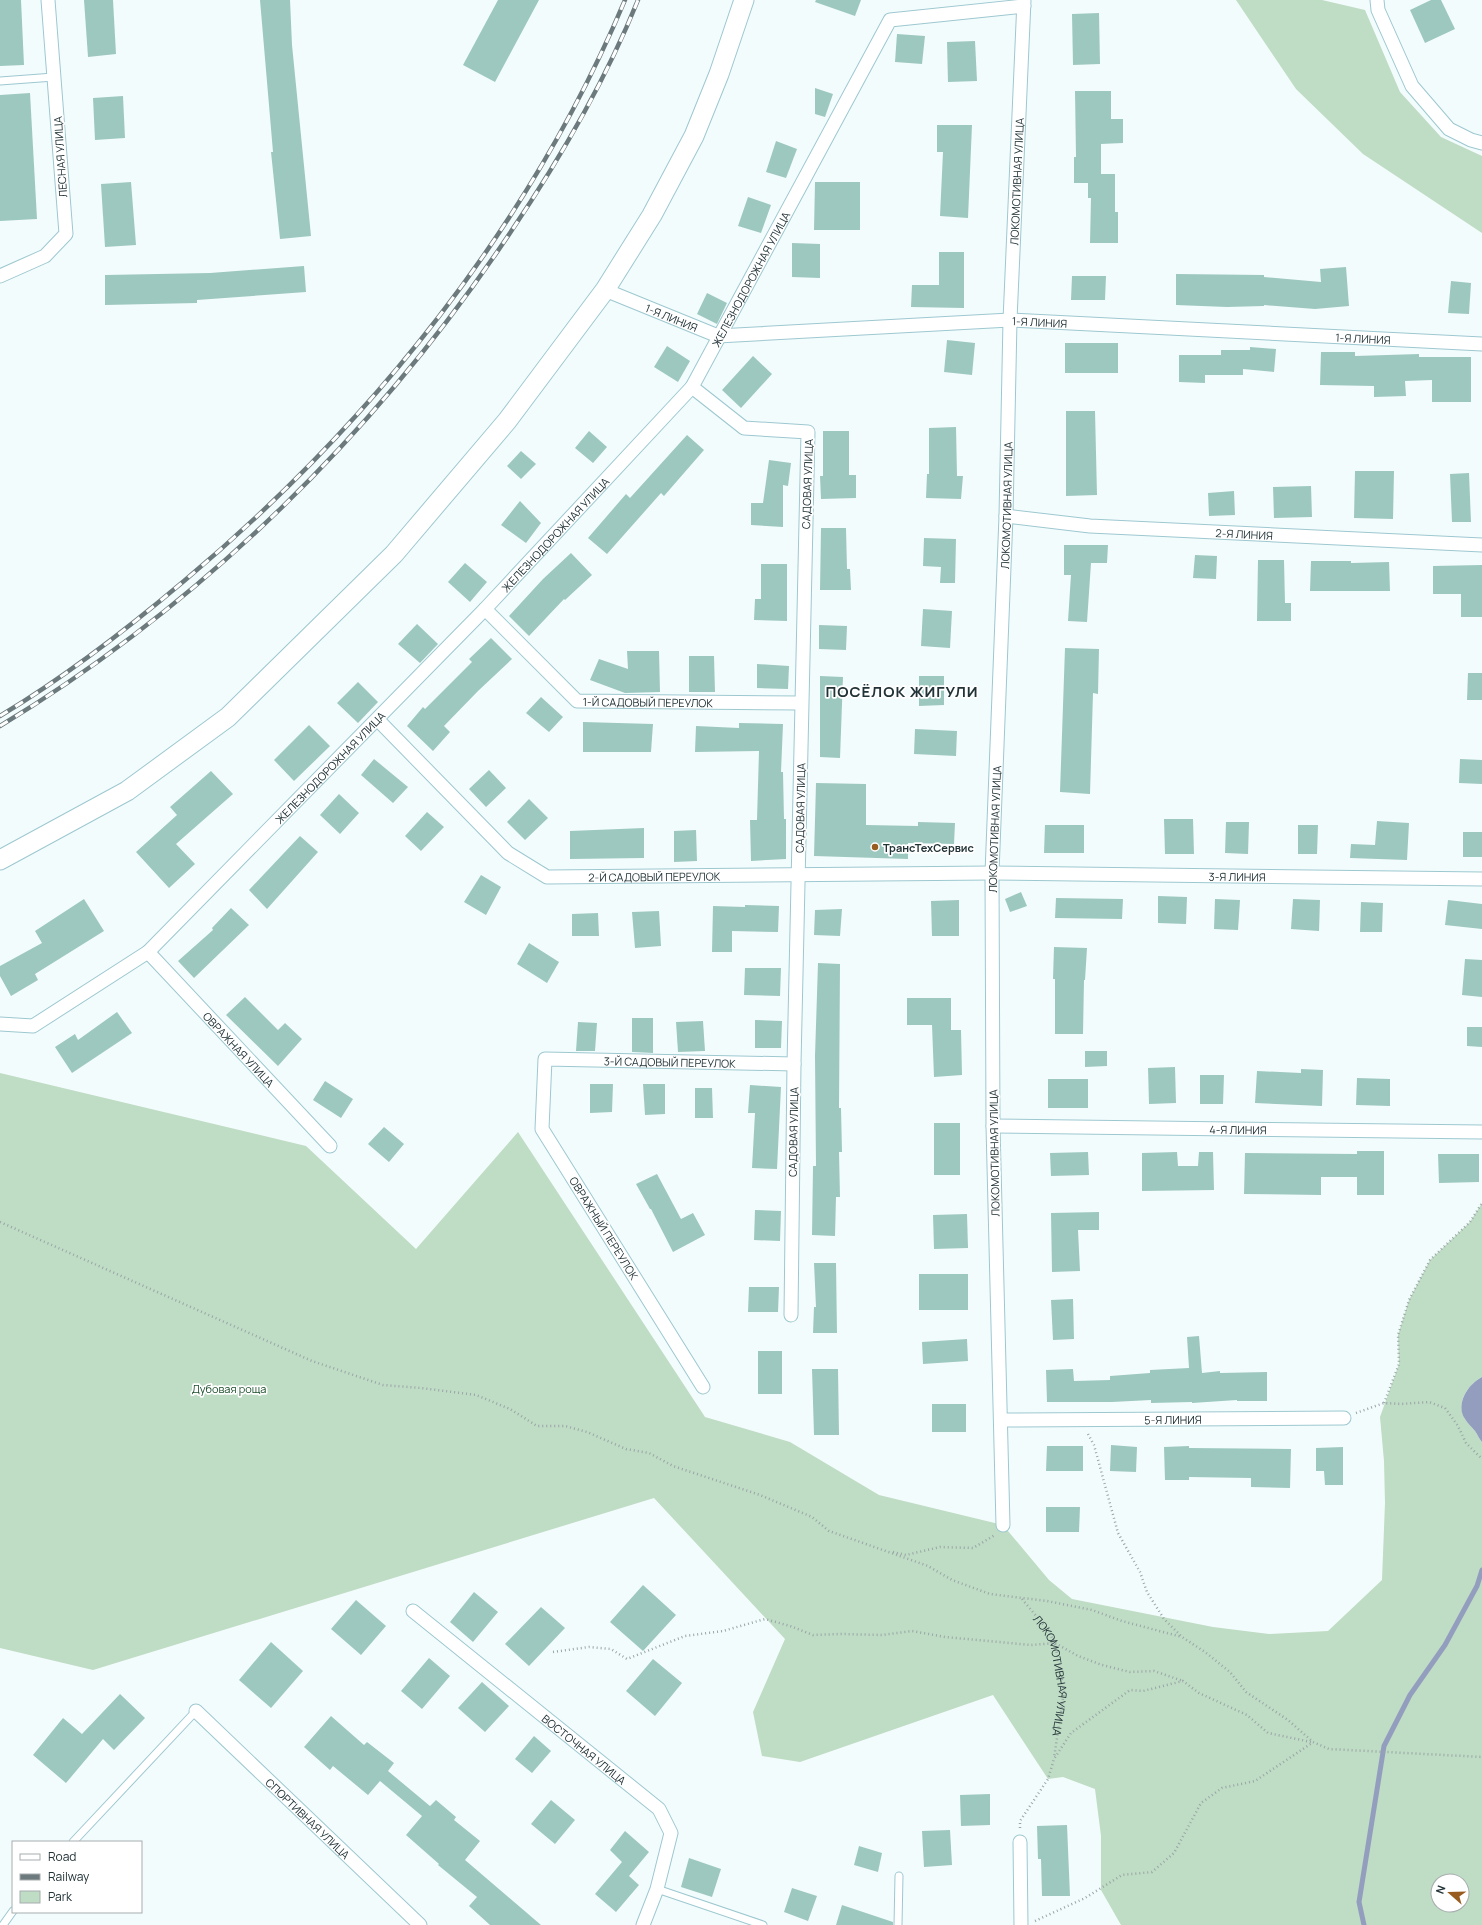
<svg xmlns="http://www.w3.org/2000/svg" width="1482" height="1925" viewBox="0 0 1482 1925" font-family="Manrope,sans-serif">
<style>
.green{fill:#bfdcc4;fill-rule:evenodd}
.water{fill:#939ebf}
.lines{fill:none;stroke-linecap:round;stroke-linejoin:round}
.stream{stroke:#939ebf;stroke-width:5}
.building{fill:#9dc8bf}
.lane-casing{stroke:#9dc8d0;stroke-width:9}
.street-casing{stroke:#9dc8d0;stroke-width:15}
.secondary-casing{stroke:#9dc8d0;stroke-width:21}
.path{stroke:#99a5a8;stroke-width:2.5;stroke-dasharray:1 3;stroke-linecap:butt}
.lane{stroke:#fff;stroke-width:7}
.street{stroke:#fff;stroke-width:13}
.secondary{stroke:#fff;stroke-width:19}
.rail-casing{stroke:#6c7a7d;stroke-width:4.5}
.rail{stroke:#fff;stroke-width:3;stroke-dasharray:9;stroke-linecap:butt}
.poi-dot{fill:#995c20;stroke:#fff;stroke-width:1.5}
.labels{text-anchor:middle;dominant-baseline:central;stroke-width:3.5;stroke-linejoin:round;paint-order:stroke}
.street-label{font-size:11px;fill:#223337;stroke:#fff}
.poi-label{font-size:11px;font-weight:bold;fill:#223337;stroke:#fff;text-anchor:start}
.park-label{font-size:11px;fill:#1a4c29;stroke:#fff}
.district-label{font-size:15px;font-weight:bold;letter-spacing:1px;fill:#223337;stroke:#fff}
</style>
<rect width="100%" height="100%" fill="#f3fcfd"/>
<!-- green -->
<g class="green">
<path d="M1236,0h86l43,10 35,82 41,45 41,19v77l-119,-79 -67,-65z"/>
<path d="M0,1073l306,73 110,103 102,-117 187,285 85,25 89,53 124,30 46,55 23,19 141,28 56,7 59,-3 54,-51 3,-77 -1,-42 -4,-44 19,-53 -1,-29 11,-35 21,-40 40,-38 12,-19v174c-14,7 -27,27 -17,42 3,5 7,8 10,12 3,4 4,8 7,11v483h-361l-20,-35v-54l-6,-47 -32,-12 -15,2 -55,-84 -193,67 -38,-6 -9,-44 32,-73 -131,-141 -561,172 -93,-22zM1438,1881h24v24h-24z"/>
</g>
<!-- water -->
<path class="water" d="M1482,1377v65c-3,-3 -4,-7 -7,-11 -3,-4 -7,-7 -10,-12 -10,-15 3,-35 17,-42z"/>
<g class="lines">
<!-- stream -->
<path class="stream" d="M1364,1925l-5,-23 25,-156 26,-51 35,-50 32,-59 5,-16"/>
</g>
<!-- building -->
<g class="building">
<path d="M0,0h21l3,65 -24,1z"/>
<path d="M84,0h29l3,54 -28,3z"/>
<path d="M260,0h30l2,45 19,191 -31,3 -9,-87h2z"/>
<path d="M498,0h41l-44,82 -32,-17z"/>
<path d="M816,0h45l-6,16 -40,-14z"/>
<path d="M1431,0h10l14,29 -30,14 -15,-33z"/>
<path d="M1099,13l1,51 -27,1 -1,-51z"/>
<path d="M897,34l28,2 -3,28 -27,-2z"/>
<path d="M975,41l2,40 -29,1 -1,-40z"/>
<path d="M815,88l18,6 -8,23 -10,-3z"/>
<path d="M1075,91h36v28h12v24l-22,1v30h14v38h3v31h-28l1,-45h-3v-15h-14v-26h2z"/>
<path d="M30,93l7,126 -37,2v-126z"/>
<path d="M123,96l2,42 -30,2 -2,-42z"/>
<path d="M937,125h35l-4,93 -28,-2 3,-64h-6z"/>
<path d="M776,141l21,8 -11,29 -20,-6z"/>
<path d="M131,182l5,63 -31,2 -4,-63z"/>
<path d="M815,182h45v48h-46z"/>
<path d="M748,197l23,8 -10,28 -23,-7z"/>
<path d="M792,243l28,1v34l-28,-1z"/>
<path d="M939,252h25v56l-53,-1 1,-22h27z"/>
<path d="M304,266l2,26 -109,8v3l-92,2v-30l105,-2z"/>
<path d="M1346,267l3,39 -34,3 -51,-4v1l-37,1 -51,-2v-31l88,1v2l57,5 -1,-13z"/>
<path d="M1072,276h34l-1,24h-34z"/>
<path d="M1451,281l20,2 -2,31 -21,-1z"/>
<path d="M707,293l20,10 -10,21 -20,-10z"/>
<path d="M947,340l28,3 -3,32 -28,-3z"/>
<rect x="1065" y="343" width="53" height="30"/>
<path d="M667,346l23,15 -12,21 -24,-15z"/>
<path d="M1250,347l26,2 -2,23 -31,-3v6h-38v8l-26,-1v-27h42v-5h29z"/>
<path d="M1321,352h34v4l64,-2v3h52v45h-39v-22l-27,1 1,15 -32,1v-11l-54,-1z"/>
<path d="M753,356l19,18 -31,34 -19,-18z"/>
<path d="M1066,411h29l2,84 -31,1z"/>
<path d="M956,427l1,49h6l-2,23 -35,-1 1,-24h2v-46z"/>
<path d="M589,431l18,16 -14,16 -18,-15z"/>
<path d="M823,431h26v44h7v23l-35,1 -1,-23h3z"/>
<path d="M687,435l17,15 -40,46 -3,-3 -54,61 -19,-16 38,-44 4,4z"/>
<path d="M521,451l15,13 -15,15 -14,-13z"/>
<path d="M769,460l22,3 -3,23 -5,-1v42l-32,-2v-22h12z"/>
<path d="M1355,471h39l-1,48 -39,-1z"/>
<path d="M1469,473l2,49h-19l-2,-48z"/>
<path d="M1311,486l1,31 -38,1 -1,-31z"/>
<path d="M1234,491l1,24 -26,1 -1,-23z"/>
<path d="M520,501l21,22 -15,20 -25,-18z"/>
<path d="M821,528h25l1,41h3l1,21h-31z"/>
<path d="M924,538l32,1 -1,44h-15l1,-16 -18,-1z"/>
<path d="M1064,545h44l-1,18h-16l-4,59 -19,-1 3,-46h-7z"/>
<path d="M571,553l21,22 -27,25 -1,-1 -35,37 -20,-20 34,-37z"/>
<path d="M1195,555l22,1 -1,23 -23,-1z"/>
<path d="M1258,560h26l1,43h6v18h-34z"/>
<path d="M1311,561h40v2l38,-1 1,29h-80z"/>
<path d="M465,563l22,19 -17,20 -22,-20z"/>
<path d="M761,564h26v57l-33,-1 1,-21h6z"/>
<path d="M1482,565v52h-21v-23h-28v-28z"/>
<path d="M923,609l29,2 -2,37 -29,-2z"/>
<path d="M417,624l21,20 -18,19 -22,-19z"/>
<path d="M819,625l28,1 -1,24 -27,-1z"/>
<path d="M491,638l21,21 -34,32 -34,35 6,6 -17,19 -26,-25 16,-19 2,2 47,-47 -3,-3z"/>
<path d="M1065,648l34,1 -1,45 -5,-1 -3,101 -30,-2z"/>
<path d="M627,651h32l1,41 -35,1 -35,-13 9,-21 29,10z"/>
<path d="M689,656h25l1,36h-26z"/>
<path d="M757,664l32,2 -1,23 -31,-1z"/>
<path d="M1468,673h14v27h-15z"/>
<path d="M820,676l23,1 -3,81 -20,-1z"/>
<path d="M919,676h25v29l-25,1z"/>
<path d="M358,682l20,20 -20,21 -21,-20z"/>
<path d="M541,697l22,20 -14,15 -23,-19z"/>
<path d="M583,722l70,2 -2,28h-68z"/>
<path d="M739,723l44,1 -2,48h2l1,47h2v40l-35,2 -1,-41h7l2,-69 -64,1 1,-26 43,2z"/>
<path d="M309,725l21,21 -36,35 -20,-21z"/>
<path d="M915,729l42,2 -1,25 -42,-2z"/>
<path d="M374,759l34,28 -15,16 -32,-28z"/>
<path d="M1460,759l22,1v24l-23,-1z"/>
<path d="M489,770l17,18 -20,19 -17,-18z"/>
<path d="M211,771l22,23 -57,50 19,20 -26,24 -33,-36 41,-37 -7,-8z"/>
<path d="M816,783l50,1v41l52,1v-4l37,1 -1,21 -46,-1v16l-94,-3z"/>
<path d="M339,794l20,19 -19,21 -20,-19z"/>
<path d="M529,799l19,19 -23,22 -18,-18z"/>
<path d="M427,812l17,15 -23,24 -16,-15z"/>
<path d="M1164,819h29l1,35h-29z"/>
<path d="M1377,821l32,2 -2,37 -57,-2 1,-14 24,1z"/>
<path d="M1226,822h23l-1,32 -23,-1z"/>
<path d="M1045,825h39v28h-40z"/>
<path d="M1298,825h20l-1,29h-19z"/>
<path d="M644,828v30l-74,1v-28z"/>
<path d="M696,830l1,31 -23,1v-31z"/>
<rect x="1463" y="832" width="19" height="25"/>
<path d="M300,836l18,16 -51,57 -18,-19z"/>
<path d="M481,875l20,12 -15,28 -22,-13z"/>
<path d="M1021,892l6,14 -17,6 -5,-13z"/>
<path d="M1158,896l29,1 -1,27 -28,-1z"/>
<path d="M1056,898l67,1 -1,20 -67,-1z"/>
<path d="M84,899l20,32 -69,43 3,6 -27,16 -11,-20v-10l42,-23 -7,-12z"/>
<path d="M1215,899l25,1 -2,30 -24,-1z"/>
<path d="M1293,899l27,1 -1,31 -28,-2z"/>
<path d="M959,900v36h-27l-1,-35z"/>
<path d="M1448,900l34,4v25l-37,-4z"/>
<path d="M1361,902l22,1 -1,29h-22z"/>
<path d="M745,905l34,1 -1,26 -46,-1v21h-20l1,-46 32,1z"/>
<path d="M231,908l18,17 -55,53 -16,-17 35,-31 -1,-2z"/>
<path d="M842,909l-2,27 -26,-1 1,-25z"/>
<path d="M659,911l2,35 -26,2 -3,-36z"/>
<path d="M598,913l1,23h-27v-22z"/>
<path d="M529,943l30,19 -12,21 -30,-19z"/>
<path d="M1054,947l33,1 -2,32h-1l-1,54h-28v-55h-2z"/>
<path d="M1465,959l17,1v37l-20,-2z"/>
<path d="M818,963l22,1 -1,144h2l1,44h-3l1,45h-4l-1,39 -23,-1 1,-69h3l-1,-110z"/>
<path d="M745,968h36l-1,28 -36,-1z"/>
<path d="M245,997l33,33 7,-7 17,16 -24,27 -52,-51z"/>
<path d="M907,998h44v32h10l1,45 -28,2 -2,-52h-25z"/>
<path d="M117,1012l15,21 -60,40 -17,-26 20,-13 3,6z"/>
<path d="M632,1018h21v35l-21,-1z"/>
<path d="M755,1020l27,1 -1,27h-26z"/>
<path d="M703,1021l2,30 -27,1 -2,-30z"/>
<path d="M578,1022l19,1 -2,28h-19z"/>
<path d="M1467,1027h15v20l-15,-1z"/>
<path d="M1085,1051h22v15l-22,1z"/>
<path d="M1175,1067l1,36 -27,1 -1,-36z"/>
<path d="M1301,1069l22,1 -1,36 -67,-3 2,-32 44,2z"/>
<path d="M1200,1075h24l-1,29h-23z"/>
<path d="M1357,1078l33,1v27l-34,-1z"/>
<rect x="1048" y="1079" width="40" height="29"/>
<path d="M325,1081l28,18 -12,19 -28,-18z"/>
<path d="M590,1084h23l-1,28 -22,1z"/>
<path d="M643,1084h22v30l-20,1z"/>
<path d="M750,1085l31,2 -4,82 -25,-1 3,-55h-7z"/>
<path d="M695,1088h17l1,30h-18z"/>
<rect x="934" y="1123" width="26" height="52"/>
<path d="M384,1127l20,17 -15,18 -21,-18z"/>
<path d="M1357,1151h27v44h-27v-18h-36v18l-77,-1 1,-41 112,1z"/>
<path d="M1088,1152l1,23 -38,1 -1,-23z"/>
<path d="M1177,1152l1,14h20l1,-14h14l1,38 -72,1v-38z"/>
<path d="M1438,1154h41v28l-40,1z"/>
<path d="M657,1174l24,45 12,-6 12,22 -32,17 -22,-43h-1l-14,-25z"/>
<path d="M755,1210l26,1 -1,30 -26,-1z"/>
<path d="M1099,1212v18h-21l2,41 -28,1 -1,-59z"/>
<path d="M967,1214l1,34 -34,1 -1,-34z"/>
<path d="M814,1263h22l1,70h-24l1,-26h2z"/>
<rect x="919" y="1274" width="49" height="36"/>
<path d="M749,1287h30l-1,25h-30z"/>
<path d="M1073,1299l1,40 -21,1 -2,-40z"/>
<path d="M1199,1336l3,37 18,-2v2l47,-1v29h-30v-1l-45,3v-1l-41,1v-3l-39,2h-65l-1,-32 27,-1 1,12 36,-1v-4l40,-3v-3l39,-2 -2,-31z"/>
<path d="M967,1339l1,22 -45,3 -1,-22z"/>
<rect x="758" y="1351" width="24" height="43"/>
<path d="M812,1369h26l1,66h-25z"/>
<rect x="932" y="1404" width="34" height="28"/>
<path d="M1111,1445l26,2 -1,25 -26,-1z"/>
<path d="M1047,1446h36v25h-37z"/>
<path d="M1189,1446v2l102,1 -1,39 -39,-1v-9l-62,-1v3h-24l-1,-33z"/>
<path d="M1343,1447v38h-18l-1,-14h-8v-23z"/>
<path d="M1046,1507h34l-1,25h-33z"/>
<path d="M643,1585l33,30 -33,36 -33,-29z"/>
<path d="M474,1592l24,20 -25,30 -23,-20z"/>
<path d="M356,1600l30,26 -25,29 -30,-26z"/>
<path d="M541,1607l24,21 -36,38 -24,-22z"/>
<path d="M271,1642l32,29 -32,37 -32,-28z"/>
<path d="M429,1658l21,18 -28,33 -21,-18z"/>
<path d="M653,1659l29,24 -27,33 -29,-25z"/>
<path d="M482,1682l27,24 -24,26 -27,-24z"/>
<path d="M120,1694l25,24 -31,32 -11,-11 -37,44 -33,-28 30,-37 19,16z"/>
<path d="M331,1716l33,29 3,-3 27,21 -6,8 42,35 6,-6 20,17 -2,3 26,21 -15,19 76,65h-51l-21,-19 8,-9 -39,-32 1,-1 -33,-29 16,-19 -42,-35 -12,14 -35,-29 -3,4 -26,-23z"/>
<path d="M534,1736l17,15 -19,22 -17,-14z"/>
<path d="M990,1794v31l-29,1 -1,-31z"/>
<path d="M551,1800l24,20 -20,24 -24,-20z"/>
<path d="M1067,1825l3,71h-28l-1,-37h-3l-1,-33z"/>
<path d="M950,1830l2,35 -28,2 -2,-36z"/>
<path d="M625,1831l24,21 -20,24 10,9 -23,27 -21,-18 27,-32 -12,-12z"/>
<path d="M859,1846l23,7 -4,19 -24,-7z"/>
<path d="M689,1858l32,11 -9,28 -31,-10z"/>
<path d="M792,1888l25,8 -9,25 -24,-9z"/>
<path d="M842,1905l51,17v3h-57z"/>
</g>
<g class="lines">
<!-- lane casing -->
<g class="lane-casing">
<g id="lane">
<path d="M0,81l54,-4"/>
<path d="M73,1842l123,-131"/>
<path d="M657,1889l106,36"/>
<path d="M3,1925l10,-14"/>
<path d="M898,1925l1,-49"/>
</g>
</g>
<!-- street casing -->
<g class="street-casing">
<g id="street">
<path d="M1377,0l1,10 34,76 37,43 22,11 11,3"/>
<path d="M0,276l45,-20 21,-22 -18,-234"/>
<path id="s2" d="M605,290l113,46 292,-16 472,24"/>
<path d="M692,387l52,41 64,4 -14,632 -3,251"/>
<path id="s3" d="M1006,516l84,10 392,19"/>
<path id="s4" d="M485,609l92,92 224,2"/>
<path id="s5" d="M378,720l130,133 39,24 445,-4 490,6"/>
<path id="s6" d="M148,952l182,194"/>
<path id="s7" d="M0,1024l33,2 115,-74 337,-343 207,-222 198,-367 134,-14"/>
<path id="s8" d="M993,1126l489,6"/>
<path id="s9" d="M703,1387l-161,-258 3,-70 249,5"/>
<path id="s10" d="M1001,1420l343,-2"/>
<path id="s11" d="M1003,1525l-10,-399 -1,-253 14,-357 4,-196 14,-320"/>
<path id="s12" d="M413,1611l246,198 12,24 -14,56 -14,36"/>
<path id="s13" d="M196,1711l224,214"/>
<path d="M1020,1842l1,83"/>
</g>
</g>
<!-- secondary casing -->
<g class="secondary-casing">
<path id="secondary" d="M0,860l127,-69 101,-74 166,-163 113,-133 98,-131 47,-75 42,-79 25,-62 25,-74"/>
</g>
<!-- path -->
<g class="path">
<path d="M0,1222l312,139 71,24 38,3 55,7 34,14 27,17h28l22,6 39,17 23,4 24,13 87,29 52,22 17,14 99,35 24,14 38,14 57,7 45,9 30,11 60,16"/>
<path d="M1384,1403l15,-39 -1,-29 11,-35 21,-40 40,-38 12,-19"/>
<path d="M1356,1413l28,-10 17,1 28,-2 16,6 13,18 8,17 16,16"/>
<path d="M1088,1434l6,11 24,88 22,39 7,20 17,27 18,18 23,15 25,20 16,20 42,28 25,22 16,7 153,8"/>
<path d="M893,1552l13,3 34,-8 33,1 22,-13"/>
<path id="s1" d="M1022,1599l25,30 8,14 9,49 -10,66"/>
<path d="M553,1652l36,-5 22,2 16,10 58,-23 38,-5 42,-12 25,7 23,9 28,-1 41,1 30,-4 33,6 86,8 24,-2 23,13 24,9 28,7 24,-1 29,10"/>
<path d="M1020,1828v-7l28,-42 6,-20 17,-26 59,-43 13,1 40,-10 16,12 48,22 21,18 43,9"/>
<path d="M1035,1921l50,-23 37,-23 30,-3 22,-19 27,-50 21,-15 33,-7 57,-38"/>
</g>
<!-- lane -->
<use href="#lane" class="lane"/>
<!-- street -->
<use href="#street" class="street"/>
<!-- secondary -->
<use href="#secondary" class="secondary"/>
<!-- rail casing -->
<g class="rail-casing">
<g id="rail">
<path d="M0,716c65,-39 126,-86 184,-135 187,-157 346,-355 441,-581"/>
<path d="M0,726c204,-123 378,-296 510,-493 50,-74 95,-151 128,-233"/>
</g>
</g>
<!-- rail -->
<use href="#rail" class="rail"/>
</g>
<!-- markers -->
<circle class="poi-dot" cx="875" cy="847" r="4"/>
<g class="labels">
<!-- street labels -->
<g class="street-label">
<text transform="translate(60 157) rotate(-94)">ЛЕСНАЯ УЛИЦА</text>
<text stroke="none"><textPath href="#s11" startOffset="1344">ЛОКОМОТИВНАЯ УЛИЦА</textPath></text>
<text stroke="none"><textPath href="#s7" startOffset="1077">ЖЕЛЕЗНОДОРОЖНАЯ УЛИЦА</textPath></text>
<text stroke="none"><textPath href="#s2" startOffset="72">1-Я ЛИНИЯ</textPath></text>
<text stroke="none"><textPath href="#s2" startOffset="444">1-Я ЛИНИЯ</textPath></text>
<text stroke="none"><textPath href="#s2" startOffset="768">1-Я ЛИНИЯ</textPath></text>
<text transform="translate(807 484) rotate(-88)">САДОВАЯ УЛИЦА</text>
<text stroke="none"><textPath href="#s11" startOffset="1020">ЛОКОМОТИВНАЯ УЛИЦА</textPath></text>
<text stroke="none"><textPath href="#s7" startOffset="753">ЖЕЛЕЗНОДОРОЖНАЯ УЛИЦА</textPath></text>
<text stroke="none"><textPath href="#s3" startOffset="239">2-Я ЛИНИЯ</textPath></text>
<text stroke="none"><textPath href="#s4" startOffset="201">1-Й САДОВЫЙ ПЕРЕУЛОК</textPath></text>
<text stroke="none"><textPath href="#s7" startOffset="429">ЖЕЛЕЗНОДОРОЖНАЯ УЛИЦА</textPath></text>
<text transform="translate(800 808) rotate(-89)">САДОВАЯ УЛИЦА</text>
<text stroke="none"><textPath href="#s11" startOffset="696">ЛОКОМОТИВНАЯ УЛИЦА</textPath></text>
<text stroke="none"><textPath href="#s5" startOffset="339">2-Й САДОВЫЙ ПЕРЕУЛОК</textPath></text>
<text stroke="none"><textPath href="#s5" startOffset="922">3-Я ЛИНИЯ</textPath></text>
<text stroke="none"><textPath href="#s6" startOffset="133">ОВРАЖНАЯ УЛИЦА</textPath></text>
<text stroke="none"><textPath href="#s9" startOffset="499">3-Й САДОВЫЙ ПЕРЕУЛОК</textPath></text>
<text stroke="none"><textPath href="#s8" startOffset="245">4-Я ЛИНИЯ</textPath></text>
<text transform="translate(793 1132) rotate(-89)">САДОВАЯ УЛИЦА</text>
<text transform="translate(994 1153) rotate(-91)">ЛОКОМОТИВНАЯ УЛИЦА</text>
<text transform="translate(604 1228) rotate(58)">ОВРАЖНЫЙ ПЕРЕУЛОК</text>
<text stroke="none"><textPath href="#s10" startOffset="172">5-Я ЛИНИЯ</textPath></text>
<text stroke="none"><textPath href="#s1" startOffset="86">ЛОКОМОТИВНАЯ УЛИЦА</textPath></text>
<text stroke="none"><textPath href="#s12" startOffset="220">ВОСТОЧНАЯ УЛИЦА</textPath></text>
<text stroke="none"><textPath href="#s13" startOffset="155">СПОРТИВНАЯ УЛИЦА</textPath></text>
</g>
<!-- poi labels -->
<g class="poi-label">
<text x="883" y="847">ТрансТехСервис</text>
</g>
<!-- park labels -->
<g class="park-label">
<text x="229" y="1388">Дубовая роща</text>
</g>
<!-- district labels -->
<g class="district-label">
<text x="902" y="691">ПОСЁЛОК ЖИГУЛИ</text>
</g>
</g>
<!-- legend -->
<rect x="12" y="1841" width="130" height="72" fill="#ffffff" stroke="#a7adaf"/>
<rect x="20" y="1854" width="20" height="6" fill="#ffffff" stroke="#a7adaf"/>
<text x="48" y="1861" font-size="12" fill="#223337">Road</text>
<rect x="20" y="1874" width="20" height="6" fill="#6c7a7d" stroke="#a7adaf"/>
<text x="48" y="1881" font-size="12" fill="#223337">Railway</text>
<rect x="20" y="1891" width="20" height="12" fill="#bfdcc4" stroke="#a7adaf"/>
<text x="48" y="1901" font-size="12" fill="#223337">Park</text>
<!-- north arrow -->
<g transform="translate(1450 1893) rotate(290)"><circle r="19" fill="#ffffff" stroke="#a7adaf"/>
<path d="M0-3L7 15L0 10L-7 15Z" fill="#995c20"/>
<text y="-6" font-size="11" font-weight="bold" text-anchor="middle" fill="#223337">N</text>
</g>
</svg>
